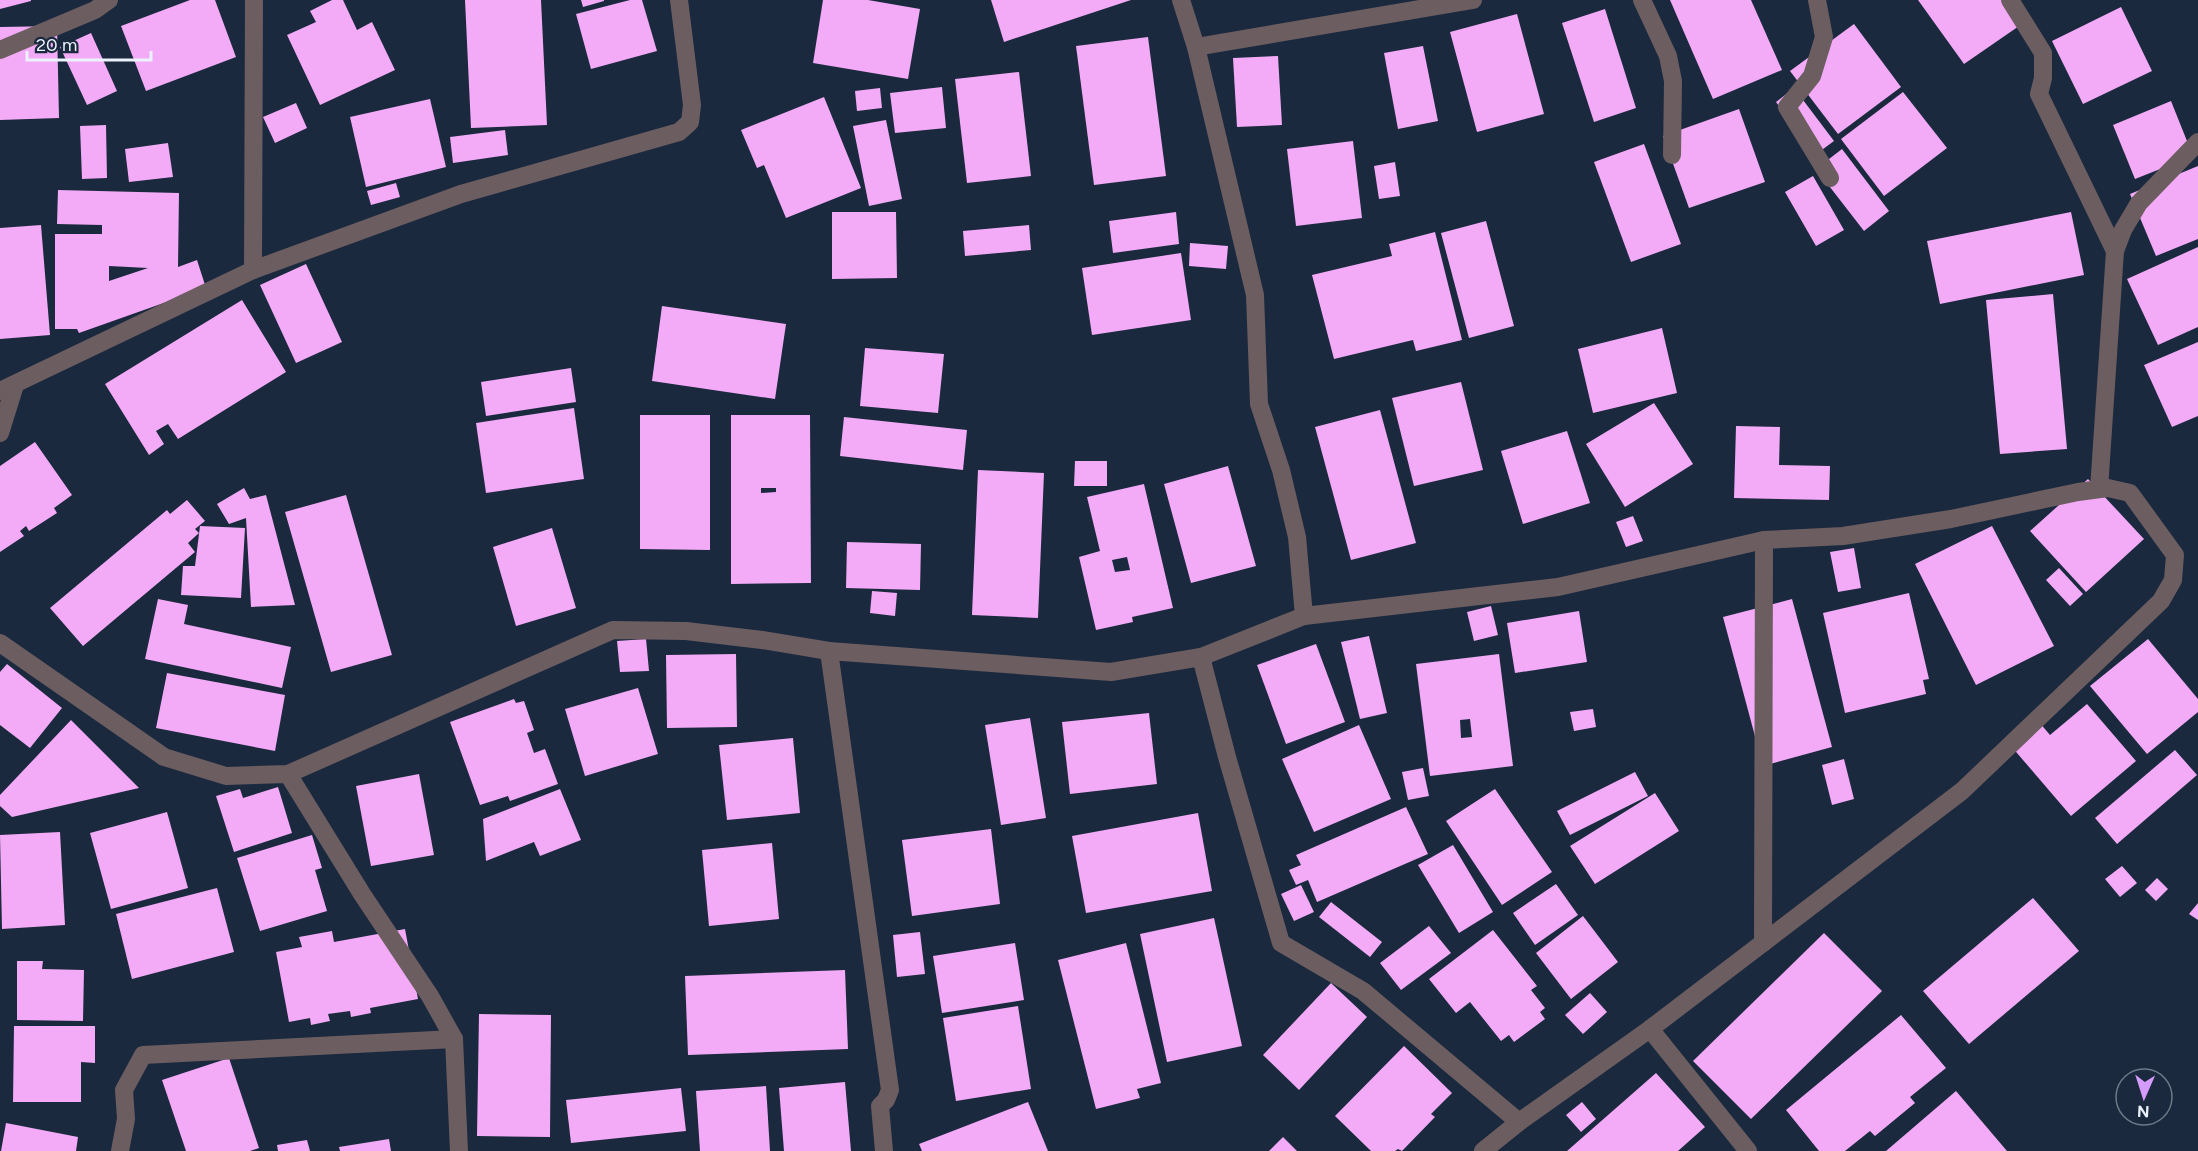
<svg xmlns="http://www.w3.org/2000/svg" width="2198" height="1151" viewBox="0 0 2198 1151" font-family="Figtree,sans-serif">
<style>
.building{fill:#f3abf7;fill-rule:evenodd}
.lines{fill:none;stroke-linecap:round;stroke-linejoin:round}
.minor{stroke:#6c5d61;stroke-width:18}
</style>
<rect width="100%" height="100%" fill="#1a293d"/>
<!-- building -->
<g class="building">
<path d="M0,0h31v1l-31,8z"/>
<path d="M190,0h25l21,57 -90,34 -25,-65z"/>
<path d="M332,0h11l14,30 15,-8 23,48 -75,35 -33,-70 29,-13 -6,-11z"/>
<path d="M465,0h76l6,125 -76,3z"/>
<path d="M581,0h23v1l-21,6z"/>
<path d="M630,0h12l15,51 -66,18 -15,-55z"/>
<path d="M823,0h45l52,9 -12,70 -95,-16z"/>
<path d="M991,0h140l-127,42z"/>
<path d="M1670,0h81l31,70 -69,29z"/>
<path d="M1918,0h87l17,24 -58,40z"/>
<path d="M2121,7l31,64 -69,33 -31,-63z"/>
<path d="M1605,9l31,99 -42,14 -32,-99z"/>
<path d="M1517,14l27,100 -67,18 -27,-100z"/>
<path d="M1854,24l47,63 -63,47 -48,-63z"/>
<path d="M57,26l2,92 -59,2v-93z"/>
<path d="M91,33l26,58 -30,14 -27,-58z"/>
<path d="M1148,37l18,139 -72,9 -18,-139z"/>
<path d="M1423,46l15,75 -40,8 -14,-76z"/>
<path d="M1278,56l4,69 -45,2 -4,-69z"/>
<path d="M1019,72l12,104 -64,7 -12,-104z"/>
<path d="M942,87l4,41 -51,5 -5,-40z"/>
<path d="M880,88l2,20 -25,3 -2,-20z"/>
<path d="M1794,88l40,53 -19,14 -39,-53z"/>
<path d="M1903,92l44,56 -63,48 -43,-57z"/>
<path d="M824,97l37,91 -75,30 -22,-53 -7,3 -16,-38z"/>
<path d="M430,99l16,68 -80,20 -16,-70z"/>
<path d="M2171,101l22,55 -58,23 -22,-54z"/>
<path d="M296,103l11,25 -32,15 -12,-26z"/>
<path d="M1739,109l26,73 -76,26 -26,-72z"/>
<path d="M886,120l16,79 -33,7 -16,-80z"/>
<path d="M106,125l1,53 -25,1 -2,-53z"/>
<path d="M505,130l3,25 -55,8 -3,-26z"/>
<path d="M1353,141l9,77 -66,8 -9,-77z"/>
<path d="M168,143l5,34 -44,5 -4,-33z"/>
<path d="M1644,144l37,100 -50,18 -37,-100z"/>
<path d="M1842,149l47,62 -25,20 -48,-62z"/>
<path d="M1395,162l5,34 -21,3 -5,-33z"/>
<path d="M2198,166v73l-42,17 -26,-62z"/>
<path d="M1813,176l31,54 -28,16 -31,-54z"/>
<path d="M396,183l4,14 -29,8 -4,-14z"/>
<path d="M58,190l121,3 -1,74 19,-7 9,28 -127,45 -2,-4h-22v-95h47v-9l-45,-1zM109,266l39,2 -39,13z"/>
<path d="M832,212h64l1,66 -65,1z"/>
<path d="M1176,212l3,32 -66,9 -4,-32z"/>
<path d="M2071,212l13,63 -144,29 -13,-63z"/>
<path d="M1486,221l28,105 -45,12 -28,-105z"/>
<path d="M41,225l9,110 -50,4v-111z"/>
<path d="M1029,225l2,25 -66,6 -2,-25z"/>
<path d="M1435,232l27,108 -46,11 -3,-11 -79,19 -22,-84 80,-19 -3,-12z"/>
<path d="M1190,243l38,3 -2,23 -37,-3z"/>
<path d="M2198,247v80l-40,18 -31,-66z"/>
<path d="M1181,253l10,67 -99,15 -10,-67z"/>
<path d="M306,264l36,78 -46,21 -36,-78z"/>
<path d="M2053,294l14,155 -67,5 -14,-154z"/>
<path d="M242,300l44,72 -108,67 -10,-15 -12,7 8,13 -15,11 -44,-71z"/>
<path d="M662,306l124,18 -11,75 -123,-18z"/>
<path d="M1662,328l15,65 -84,20 -15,-64z"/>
<path d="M2198,342v74l-26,11 -28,-62z"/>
<path d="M865,348l79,6 -6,59 -78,-7z"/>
<path d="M571,368l5,34 -90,14 -5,-34z"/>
<path d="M1461,382l22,88 -69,16 -22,-88z"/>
<path d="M1654,403l39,61 -68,43 -39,-63z"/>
<path d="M574,408l10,71 -98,14 -10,-70z"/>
<path d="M1380,410l36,133 -65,17 -36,-133z"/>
<path d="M640,415h70v135l-70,-1z"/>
<path d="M731,415h79l1,168 -80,1zM761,488h15v4l-15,1z"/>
<path d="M844,417l123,13 -4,40 -123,-14z"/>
<path d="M1736,426l44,1 -1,38 51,1 -1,34 -95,-2z"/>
<path d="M1567,431l23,72 -67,21 -22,-73z"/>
<path d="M35,442l37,53 -18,13 3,5 -28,18 -3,-5 -6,5 4,5 -24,16v-86z"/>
<path d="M1075,461h32v25h-33z"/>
<path d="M1228,466l28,100 -65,17 -27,-99z"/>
<path d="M978,470l66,3 -6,145 -66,-3z"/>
<path d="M2088,479l56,60 -58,53 -56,-61z"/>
<path d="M1144,484l29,124 -41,9 1,5 -37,8 -17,-73 21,-6 -13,-54zM1127,557l3,13 -15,2 -3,-12z"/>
<path d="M244,488l6,11 16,-4 29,110 -44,2 -5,-89 -17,6 -12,-20z"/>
<path d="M346,495l46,160 -61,17 -46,-160z"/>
<path d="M187,500l18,21 -10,8 4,4 -11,10 7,9 -112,94 -33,-38 117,-98 3,4z"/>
<path d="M1633,516l10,25 -17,6 -10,-25z"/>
<path d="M200,526l45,2 -4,70 -60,-3 2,-29h12z"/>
<path d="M1992,526l62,120 -78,39 -61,-121z"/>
<path d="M552,528l24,80 -60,18 -23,-79z"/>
<path d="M847,542l74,2 -1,46 -74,-2z"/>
<path d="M1854,548l7,40 -23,4 -8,-40z"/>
<path d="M2059,568l24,26 -13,12 -24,-26z"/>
<path d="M872,591l25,2 -2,23 -25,-3z"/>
<path d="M1909,593l20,86 -6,1 3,14 -81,19 -22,-100z"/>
<path d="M158,599l30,6 -4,19 107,23 -9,41 -137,-29z"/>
<path d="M1792,599l40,148 -69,19 -40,-149z"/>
<path d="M1491,606l7,29 -24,6 -7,-29z"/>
<path d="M1579,611l8,51 -72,11 -8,-50z"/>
<path d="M1369,636l18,77 -27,6 -19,-77z"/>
<path d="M646,639l3,32 -29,1 -3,-31z"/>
<path d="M2148,639l50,60v13l-51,42 -57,-68z"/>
<path d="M1316,644l29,78 -59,22 -29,-79z"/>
<path d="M736,654l1,73 -70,1 -1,-73z"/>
<path d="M1499,654l14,112 -83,10 -14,-112zM1470,719l2,18 -11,1 -1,-18z"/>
<path d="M7,664l55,44 -32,40 -30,-23v-53z"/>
<path d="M167,673l118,22 -10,56 -119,-23z"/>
<path d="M638,688l20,66 -73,22 -20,-67z"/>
<path d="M514,699l2,4 8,-2 10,29 -7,3 7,20 11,-4 13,35 -48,17 -2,-5 -28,9 -30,-83z"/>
<path d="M2087,704l49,57 -65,55 -60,-70 28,-24 11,13z"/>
<path d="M1593,709l3,18 -22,4 -4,-19z"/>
<path d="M1149,713l8,71 -87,10 -8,-72z"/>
<path d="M1030,718l16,100 -45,7 -16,-100z"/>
<path d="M71,720l68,68 -127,29 -12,-11v-11z"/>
<path d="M1359,725l32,74 -77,33 -32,-73z"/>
<path d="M793,738l7,75 -73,7 -8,-75z"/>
<path d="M2175,750l22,25 -80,69 -22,-26z"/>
<path d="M1844,759l10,40 -22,6 -10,-40z"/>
<path d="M1423,768l6,28 -21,4 -6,-28z"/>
<path d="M1635,772l13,24 -78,39 -13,-24z"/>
<path d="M419,774l15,81 -63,11 -15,-80z"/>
<path d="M278,787l14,46 -58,19 -18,-56 24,-7 3,9z"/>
<path d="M560,789l21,51 -41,16 -6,-14 -48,19 -3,-42z"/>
<path d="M1495,789l57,83 -50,33 -56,-84z"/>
<path d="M1655,793l24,38 -84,53 -25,-38z"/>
<path d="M1406,807l22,47 -111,48 -9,-22 -12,5 -7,-15 12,-5 -5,-10z"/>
<path d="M167,812l21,76 -77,21 -21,-76z"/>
<path d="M1198,813l14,78 -126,22 -14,-77z"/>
<path d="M991,829l9,75 -88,12 -10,-76z"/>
<path d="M60,832l5,93 -63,4 -2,-94z"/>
<path d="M312,835l10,33 -7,2 12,41 -67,20 -23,-73z"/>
<path d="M772,843l7,76 -70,7 -7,-76z"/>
<path d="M1453,845l40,67 -34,21 -41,-68z"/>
<path d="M2122,866l15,17 -17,14 -15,-18z"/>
<path d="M2157,878l11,11 -12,12 -11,-11z"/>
<path d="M1556,884l22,31 -43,30 -22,-32z"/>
<path d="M1301,885l13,27 -20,9 -13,-27z"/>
<path d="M217,888l17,64 -102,27 -16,-65z"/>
<path d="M2033,898l46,53 -110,93 -46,-53z"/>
<path d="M1331,902l51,40 -12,15 -51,-40z"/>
<path d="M2198,903v17l-9,-6z"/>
<path d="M1583,916l35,46 -47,37 -35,-46z"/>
<path d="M1214,918l28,128 -75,16 -27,-128z"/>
<path d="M1429,926l22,27 -50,37 -21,-27z"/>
<path d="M405,929l13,70 -48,9 1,5 -20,4 -1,-6 -22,3 2,7 -19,4 -1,-7 -21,4 -13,-70 26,-5 -3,-10 33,-6 2,11z"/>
<path d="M1493,930l44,56 -6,4 14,18 -5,4 5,7 -31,23 -5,-7 -8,6 -31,-39 -14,11 -27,-34z"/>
<path d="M920,932l5,42 -28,3 -4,-42z"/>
<path d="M1824,933l58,58 -131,128 -58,-58z"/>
<path d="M1015,943l9,57 -82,13 -9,-57z"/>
<path d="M1126,943l35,140 -24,6 3,9 -44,11 -38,-149z"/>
<path d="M17,961h26l-1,8 42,1 -1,51 -66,-1z"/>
<path d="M845,970l3,79 -160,6 -3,-79z"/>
<path d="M1331,983l36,34 -68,73 -36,-35z"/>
<path d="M1590,993l17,19 -24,22 -18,-19z"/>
<path d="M1018,1006l13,83 -75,12 -13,-83z"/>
<path d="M479,1014l72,1 -1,122 -73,-1z"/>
<path d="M1901,1015l45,53 -36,29 5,6 -40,33 -5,-5 -25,20h-26l-33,-41z"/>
<path d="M14,1026h81v37l-14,-1v40h-68z"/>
<path d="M1404,1046l48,47 -21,21 4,3 -33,34 -4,-2 -3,2h-24l-36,-35z"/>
<path d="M229,1058l30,90 -9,3h-64l-24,-71z"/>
<path d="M1656,1073l49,54 -27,24h-111z"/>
<path d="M845,1082l6,69h-67l-5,-63z"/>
<path d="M766,1086l4,65h-70l-4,-60z"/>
<path d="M681,1088l5,43 -115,12 -5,-43z"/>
<path d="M1956,1091l51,60h-121z"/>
<path d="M1028,1102l20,49h-126l-3,-7z"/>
<path d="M1582,1102l14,17 -15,13 -15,-17z"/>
<path d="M6,1123l72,14 -2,14h-75z"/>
<path d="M1283,1137l14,14h-28z"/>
<path d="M389,1139l2,12h-51l-1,-4z"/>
<path d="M307,1140l3,11h-32l-1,-6z"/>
</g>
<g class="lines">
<!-- minor -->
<g class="minor">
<path d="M1181,0l15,47 59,248 4,109 22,66 16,67 7,79"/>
<path d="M1642,0l26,56 5,25 -1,74"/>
<path d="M1817,0l7,37 -12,39 -25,31 43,71"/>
<path d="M2010,0l33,53v25l-4,16 76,157"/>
<path d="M1196,47l277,-47"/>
<path d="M0,50l95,-40 14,-10"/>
<path d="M253,270l1,-270"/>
<path d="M0,391l253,-121 208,-76 218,-62 11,-10 2,-17 -13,-105"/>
<path d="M0,433l15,-48"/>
<path d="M2099,489l16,-238 8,-21 16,-27 59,-61"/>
<path d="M0,643l164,114 62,19 62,-2 325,-144 73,1 76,9 67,11 282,21 90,-15 103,-41 254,-29 206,-47 79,-4 108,-17 127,-27 30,-4 22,5 45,62 -2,25 -12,21 -199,190 -312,238 -131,93 -36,29"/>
<path d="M829,651l61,439 -4,10 -6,6 4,45"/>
<path d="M1201,657l26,100 54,186 82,48 156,131"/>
<path d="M288,774l74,120 68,102 24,43 5,112"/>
<path d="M1763,943l1,-403"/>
<path d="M1650,1029l98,122"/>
<path d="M120,1151l6,-32 -2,-29 19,-35 311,-16"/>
</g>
</g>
<!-- north arrow -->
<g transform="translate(2144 1097) rotate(183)"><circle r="28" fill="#1a293d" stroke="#6e798a" stroke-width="1.5"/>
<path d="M0-4.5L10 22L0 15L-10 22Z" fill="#d59bfa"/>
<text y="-9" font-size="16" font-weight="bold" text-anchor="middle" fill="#ebf2fd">N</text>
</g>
<!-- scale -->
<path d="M27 51v9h124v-9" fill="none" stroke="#ebf2fd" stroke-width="3"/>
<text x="36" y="51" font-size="18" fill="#ebf2fd" stroke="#1a293d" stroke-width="4.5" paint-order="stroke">20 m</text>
</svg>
